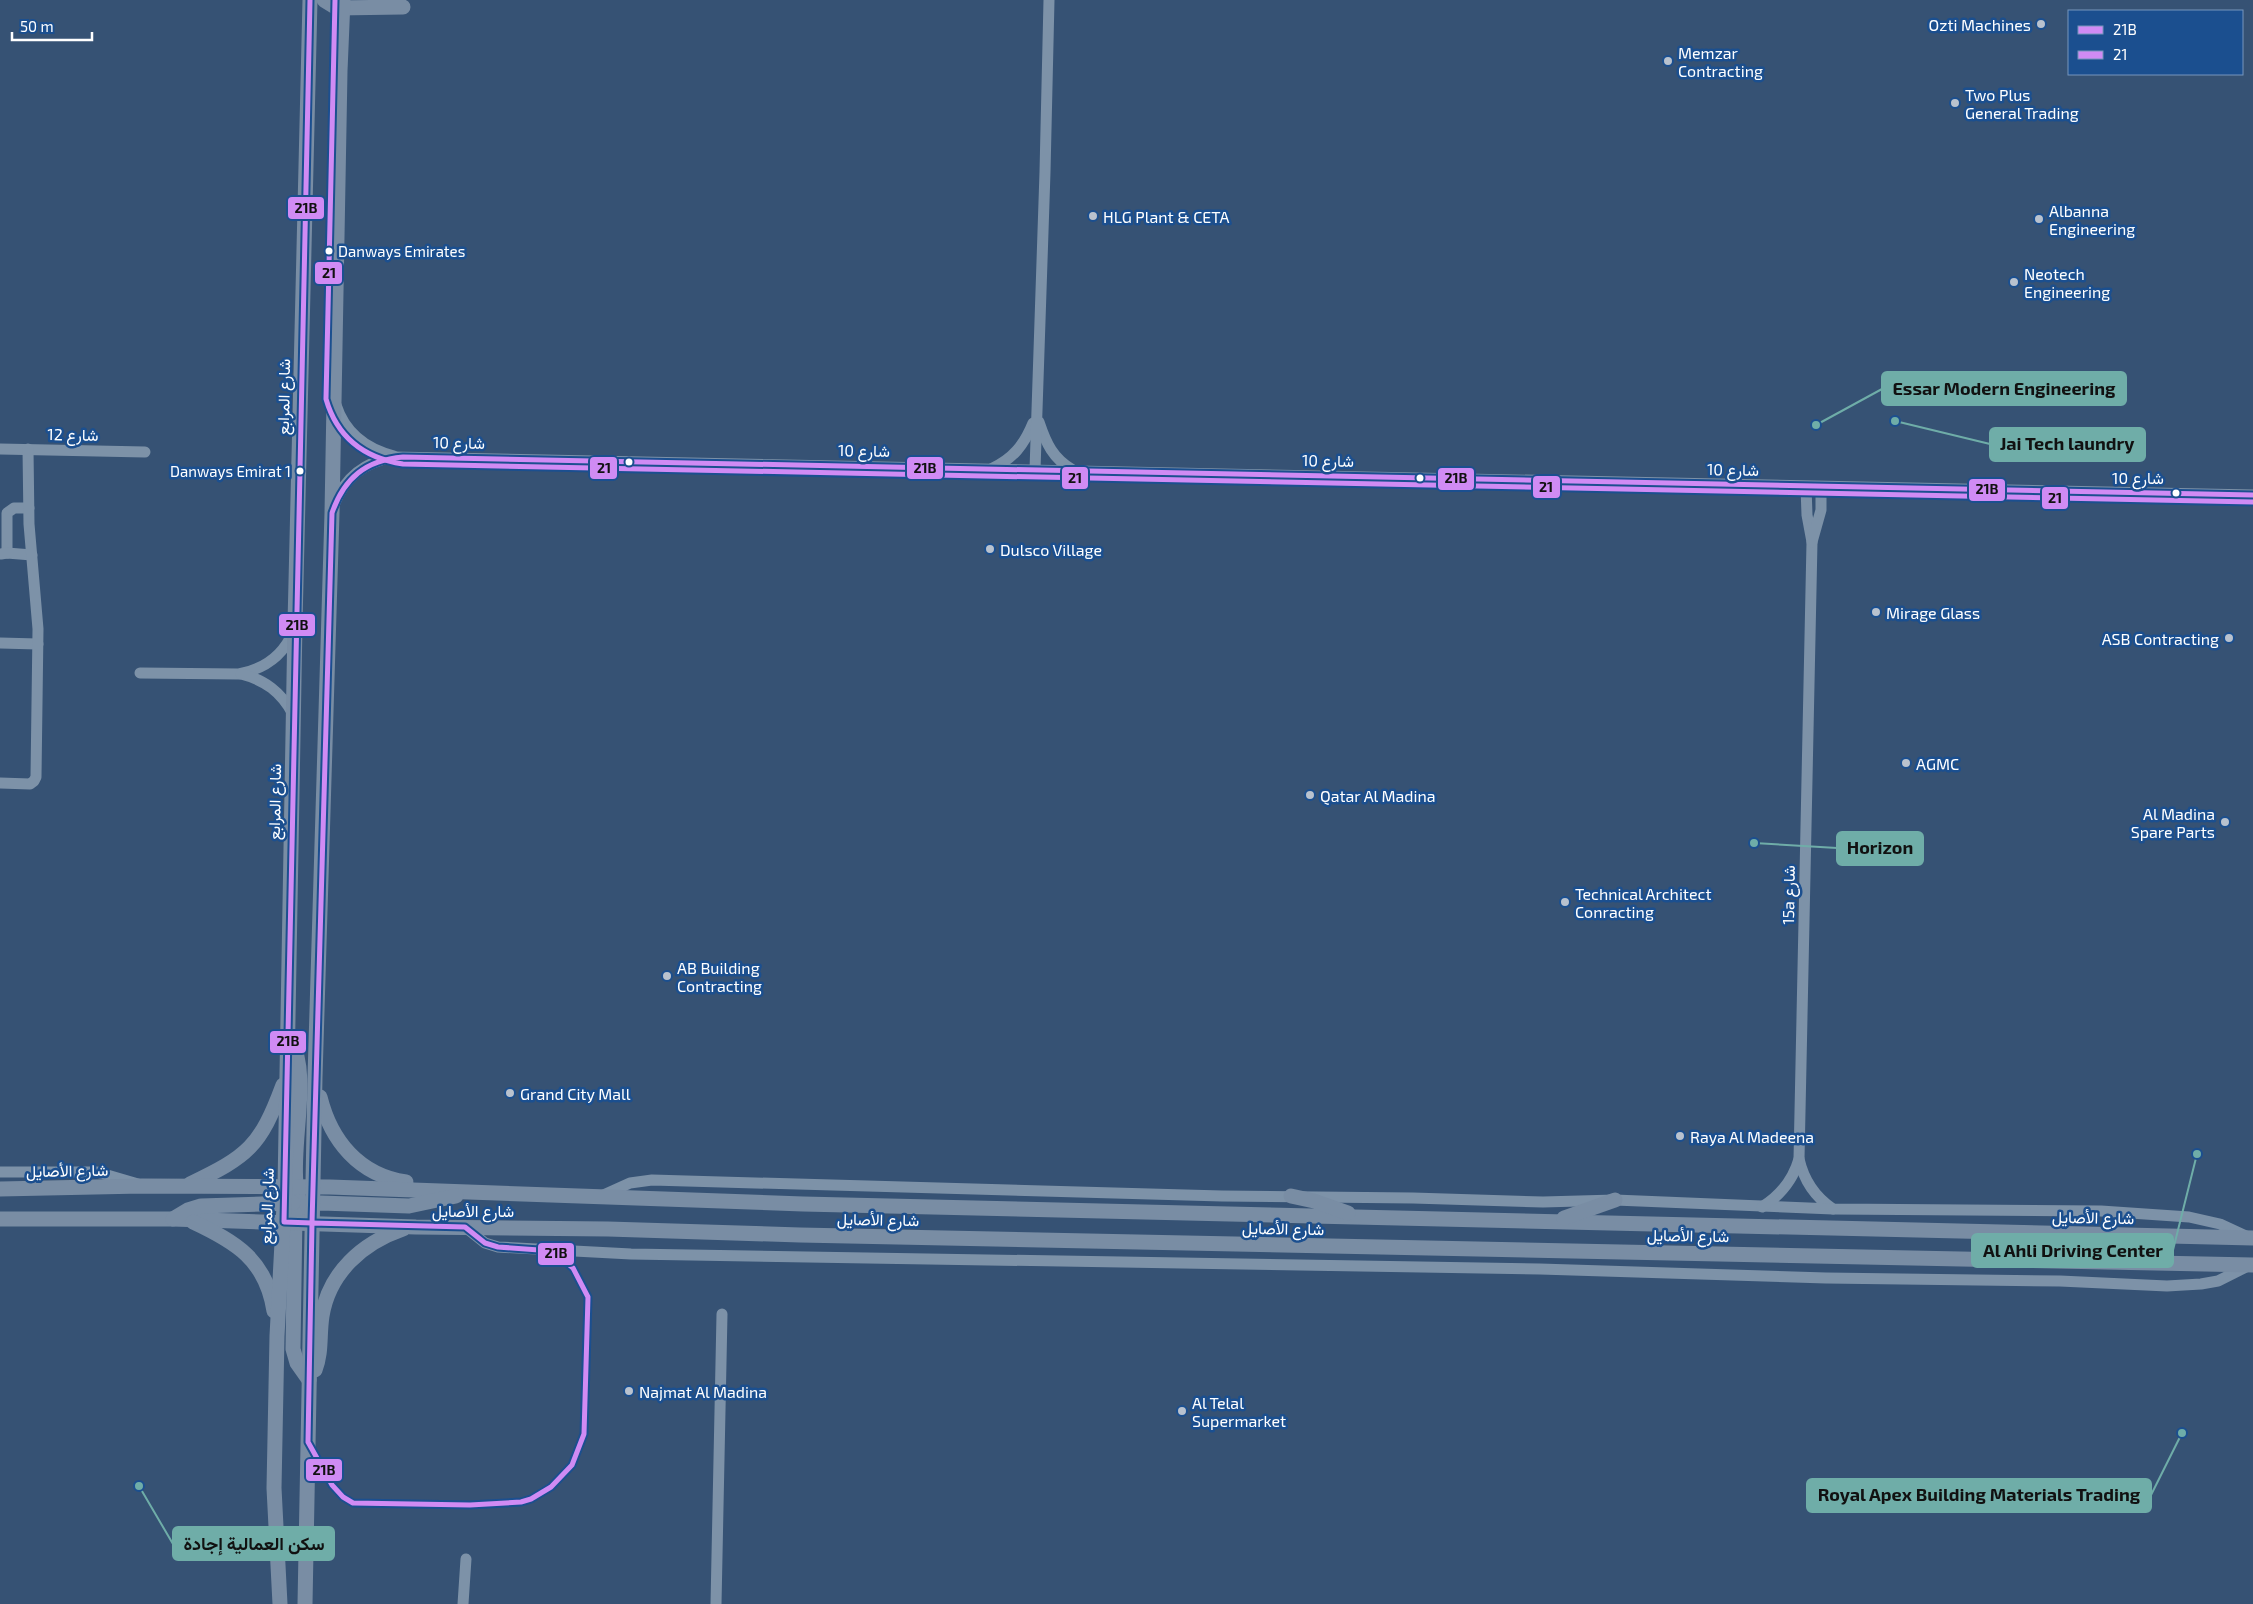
<svg xmlns="http://www.w3.org/2000/svg" width="2253" height="1604" viewBox="0 0 2253 1604" font-family="'Exo 2',Vazirmatn,sans-serif">
<style>
.lines{fill:none;stroke-linecap:round;stroke-linejoin:round}
.street{stroke:#7d92a8;stroke-width:11}
.secondary{stroke:#798da4;stroke-width:15}
.bus-1-casing{stroke:#1b4f8f;stroke-width:9}
.bus-2-casing{stroke:#1b4f8f;stroke-width:9}
.bus-1{stroke:#d08bf4;stroke-width:5}
.bus-2{stroke:#d08bf4;stroke-width:5}
.poi-dot{fill:#b9c2ce;stroke:#1b4f8f;stroke-width:2}
.bus-dot{fill:#fff;stroke:#1b4f8f;stroke-width:2}
.labels{text-anchor:middle;dominant-baseline:central;stroke-width:5;stroke-linejoin:round;paint-order:stroke}
.bus-label{font-size:15px;fill:#fff;stroke:#1b4f8f;text-anchor:start}
.poi-label{font-size:16px;fill:#fff;stroke:#1b4f8f;text-anchor:start}
.street-label{font-size:16px;fill:#fff;stroke:#1b4f8f}
.leader{fill:none;stroke:#6fada8;stroke-width:2}
.callout-dot{fill:#6fada8;stroke:#1b4f8f;stroke-width:2}
.callout{fill:#6fada8;stroke:#6fada8;stroke-width:2}
.callout-label{font-size:18px;text-anchor:middle;font-weight:bold;fill:#111}
.line-badge{stroke:#1b4f8f;stroke-width:2}
.pale-badge-label{font-size:14px;text-anchor:middle;font-weight:bold;fill:#111}
</style>
<rect width="100%" height="100%" fill="#365274"/>
<g class="lines">
<!-- street -->
<g class="street">
<path d="M336,405c9,28 30,44 58,51"/>
<path d="M1039,422c7,21 14,37 34,48"/>
<path d="M0,449l145,3"/>
<path d="M991,469c22,-10 33,-24 42,-46"/>
<path d="M1035,470l10,-298 4,-172"/>
<path d="M1806,487l1,28 5,27 -13,617c5,22 16,38 34,50"/>
<path d="M334,505c11,-28 30,-43 60,-48l1859,38"/>
<path d="M1812,542l9,-32v-23"/>
<path d="M7,553v-40l7,-5h15"/>
<path d="M1,554l6,-1 25,2"/>
<path d="M0,643l38,1"/>
<path d="M140,673l99,1c25,-5 44,-18 54,-42"/>
<path d="M241,674c24,6 40,18 52,40"/>
<path d="M0,783l30,1 4,-3 2,-4 2,-148 -9,-105 -1,-75"/>
<path d="M0,1172h97l41,12"/>
<path d="M599,1197l31,-14 22,-3 570,16 191,2 130,4 72,-2 218,9 268,2 88,6 31,7 28,13"/>
<path d="M1762,1207c19,-12 31,-27 37,-48"/>
<path d="M465,1227l20,16 13,4 133,7 909,15 286,9 234,3 107,5 34,-2 17,-3 32,-16"/>
<path d="M463,1604l3,-45"/>
<path d="M716,1604l6,-290"/>
</g>
<!-- secondary -->
<g class="secondary">
<path d="M324,0l13,8 66,-1"/>
<path d="M290,1038c28,48 -16,147 21,183"/>
<path d="M320,1097c11,44 39,78 86,85"/>
<path d="M190,1184c58,-28 70,-37 93,-99"/>
<path d="M0,1189l142,-3 188,1 473,17 1450,34"/>
<path d="M1291,1196l23,5 34,12"/>
<path d="M303,1207l18,-4 88,3 47,-10"/>
<path d="M295,1214l-2,135 4,14 12,17"/>
<path d="M1564,1218l51,-18"/>
<path d="M0,1219h173l243,8 192,2 192,6 1453,30"/>
<path d="M173,1219l15,-9 13,-4 92,-3"/>
<path d="M193,1222c43,20 73,38 81,89"/>
<path d="M315,1370c7,-18 4,-35 7,-54 7,-43 40,-73 81,-87"/>
<path d="M280,1604l-6,-116 3,-152 8,-149 10,-564 15,-623"/>
<path d="M305,1604l10,-527 17,-564 8,-442 3,-71"/>
</g>
<!-- bus-1 casing -->
<g class="bus-1-casing">
<g id="bus-1">
<path d="M310,0l-26,1222 28,1"/>
<path d="M312,1223l153,4 20,16 13,4 55,4 20,17 15,29 -4,137 -12,31 -21,22 -20,12 -10,3 -51,3 -117,-2 -10,-6 -11,-12 -24,-43z"/>
<path d="M312,1223l20,-710c12,-35 34,-53 71,-56l1850,38"/>
</g>
</g>
<!-- bus-2 casing -->
<g class="bus-2-casing">
<path id="bus-2" d="M335,0l-9,399c11,38 38,59 77,65l1850,38"/>
</g>
<!-- bus-1 -->
<use href="#bus-1" class="bus-1"/>
<!-- bus-2 -->
<use href="#bus-2" class="bus-2"/>
</g>
<!-- markers -->
<g class="poi-dot">
<circle cx="2041" cy="24" r="5"/>
<circle cx="1668" cy="61" r="5"/>
<circle cx="1955" cy="103" r="5"/>
<circle cx="1093" cy="216" r="5"/>
<circle cx="2039" cy="219" r="5"/>
<circle cx="2014" cy="282" r="5"/>
<circle cx="990" cy="549" r="5"/>
<circle cx="1876" cy="612" r="5"/>
<circle cx="2229" cy="638" r="5"/>
<circle cx="1906" cy="763" r="5"/>
<circle cx="1310" cy="795" r="5"/>
<circle cx="2225" cy="822" r="5"/>
<circle cx="1565" cy="902" r="5"/>
<circle cx="667" cy="976" r="5"/>
<circle cx="510" cy="1093" r="5"/>
<circle cx="1680" cy="1136" r="5"/>
<circle cx="629" cy="1391" r="5"/>
<circle cx="1182" cy="1411" r="5"/>
</g>
<g class="bus-dot">
<circle cx="329" cy="251" r="4.5"/>
<circle cx="629" cy="462" r="4.5"/>
<circle cx="300" cy="471" r="4.5"/>
<circle cx="1420" cy="478" r="4.5"/>
<circle cx="2176" cy="493" r="4.5"/>
</g>
<g class="labels">
<!-- bus labels -->
<g class="bus-label">
<text x="338" y="251">Danways Emirates</text>
<text x="291" y="471" text-anchor="end">Danways Emirat 1</text>
</g>
<!-- poi labels -->
<g class="poi-label">
<text x="2031" y="24" text-anchor="end">Ozti Machines</text>
<text x="1678" y="52">Memzar<tspan x="1678" dy="18">Contracting</tspan></text>
<text x="1965" y="94">Two Plus<tspan x="1965" dy="18">General Trading</tspan></text>
<text x="2049" y="210">Albanna<tspan x="2049" dy="18">Engineering</tspan></text>
<text x="1103" y="216">HLG Plant &amp; CETA</text>
<text x="2024" y="273">Neotech<tspan x="2024" dy="18">Engineering</tspan></text>
<text x="1000" y="549">Dulsco Village</text>
<text x="1886" y="612">Mirage Glass</text>
<text x="2219" y="638" text-anchor="end">ASB Contracting</text>
<text x="1916" y="763">AGMC</text>
<text x="1320" y="795">Qatar Al Madina</text>
<text x="2215" y="813" text-anchor="end">Al Madina<tspan x="2215" dy="18">Spare Parts</tspan></text>
<text x="1575" y="893">Technical Architect<tspan x="1575" dy="18">Conracting</tspan></text>
<text x="677" y="967">AB Building<tspan x="677" dy="18">Contracting</tspan></text>
<text x="520" y="1093">Grand City Mall</text>
<text x="1690" y="1136">Raya Al Madeena</text>
<text x="639" y="1391">Najmat Al Madina</text>
<text x="1192" y="1402">Al Telal<tspan x="1192" dy="18">Supermarket</tspan></text>
</g>
<!-- street labels -->
<g class="street-label">
<text transform="translate(283 397) rotate(-89)">شارع المرابع</text>
<text transform="translate(73 434) rotate(1)">شارع 12</text>
<text transform="translate(459 442) rotate(1)">شارع 10</text>
<text transform="translate(864 450) rotate(1)">شارع 10</text>
<text transform="translate(1328 460) rotate(1)">شارع 10</text>
<text transform="translate(1733 469) rotate(1)">شارع 10</text>
<text x="2138" y="477">شارع 10</text>
<text transform="translate(274 802) rotate(-89)">شارع المرابع</text>
<text transform="translate(1788 895) rotate(-89)">15a شارع</text>
<text transform="translate(67 1170) rotate(-1)">شارع الأصايل</text>
<text transform="translate(266 1206) rotate(-88)">شارع المرابع</text>
<text x="473" y="1210">شارع الأصايل</text>
<text transform="translate(2093 1217) rotate(1)">شارع الأصايل</text>
<text transform="translate(878 1219) rotate(1)">شارع الأصايل</text>
<text transform="translate(1283 1228) rotate(1)">شارع الأصايل</text>
<text transform="translate(1688 1235) rotate(1)">شارع الأصايل</text>
</g>
</g>
<!-- callouts -->
<path class="leader" d="M1816 425L1882 389M1895 421L1990 444M1754 843L1837 848M2197 1154L2173 1250M2182 1433L2151 1495M139 1486L173 1544"/>
<g class="callout-dot">
<circle cx="1816" cy="425" r="5"/>
<circle cx="1895" cy="421" r="5"/>
<circle cx="1754" cy="843" r="5"/>
<circle cx="2197" cy="1154" r="5"/>
<circle cx="2182" cy="1433" r="5"/>
<circle cx="139" cy="1486" r="5"/>
</g>
<g class="callout">
<rect x="1882" y="372" width="244" height="33" rx="5"/>
<rect x="1990" y="428" width="155" height="33" rx="5"/>
<rect x="1837" y="832" width="86" height="33" rx="5"/>
<rect x="1972" y="1234" width="201" height="33" rx="5"/>
<rect x="1807" y="1479" width="344" height="33" rx="5"/>
<rect x="173" y="1527" width="161" height="33" rx="5"/>
</g>
<g class="callout-label">
<text x="2004" y="395">Essar Modern Engineering</text>
<text x="2067" y="450">Jai Tech laundry</text>
<text x="1880" y="854">Horizon</text>
<text x="2073" y="1257">Al Ahli Driving Center</text>
<text x="1979" y="1501">Royal Apex Building Materials Trading</text>
<text x="254" y="1550">سكن العمالية إجادة</text>
</g>
<g class="line-badge">
<rect x="287" y="196" width="38" height="24" rx="5" fill="#d08bf4"/>
<rect x="314" y="261" width="29" height="24" rx="5" fill="#d08bf4"/>
<rect x="906" y="456" width="38" height="24" rx="5" fill="#d08bf4"/>
<rect x="589" y="456" width="29" height="24" rx="5" fill="#d08bf4"/>
<rect x="1061" y="466" width="28" height="24" rx="5" fill="#d08bf4"/>
<rect x="1437" y="467" width="38" height="24" rx="5" fill="#d08bf4"/>
<rect x="1532" y="475" width="29" height="24" rx="5" fill="#d08bf4"/>
<rect x="1968" y="478" width="38" height="24" rx="5" fill="#d08bf4"/>
<rect x="2041" y="486" width="28" height="24" rx="5" fill="#d08bf4"/>
<rect x="278" y="613" width="38" height="24" rx="5" fill="#d08bf4"/>
<rect x="269" y="1030" width="38" height="24" rx="5" fill="#d08bf4"/>
<rect x="537" y="1242" width="38" height="24" rx="5" fill="#d08bf4"/>
<rect x="305" y="1458" width="38" height="24" rx="5" fill="#d08bf4"/>
</g>
<g class="pale-badge-label">
<text x="306" y="213">21B</text>
<text x="329" y="278">21</text>
<text x="925" y="473">21B</text>
<text x="604" y="473">21</text>
<text x="1075" y="483">21</text>
<text x="1456" y="483">21B</text>
<text x="1546" y="492">21</text>
<text x="1987" y="494">21B</text>
<text x="2055" y="503">21</text>
<text x="297" y="630">21B</text>
<text x="288" y="1046">21B</text>
<text x="556" y="1258">21B</text>
<text x="324" y="1475">21B</text>
</g>
<!-- legend -->
<rect x="2068" y="10" width="175" height="65" fill="#1b4f8f" stroke="#7695bc"/>
<rect x="2078" y="26" width="25" height="8" fill="#d08bf4" stroke="#7695bc"/>
<text x="2113" y="35" font-size="15" fill="#ffffff">21B</text>
<rect x="2078" y="51" width="25" height="8" fill="#d08bf4" stroke="#7695bc"/>
<text x="2113" y="60" font-size="15" fill="#ffffff">21</text>
<!-- scale -->
<path d="M12 32v8h80v-8" fill="none" stroke="#ffffff" stroke-width="2.5"/>
<text x="20" y="32" font-size="15" fill="#ffffff" stroke="#1b4f8f" stroke-width="4" paint-order="stroke">50 m</text>
</svg>
